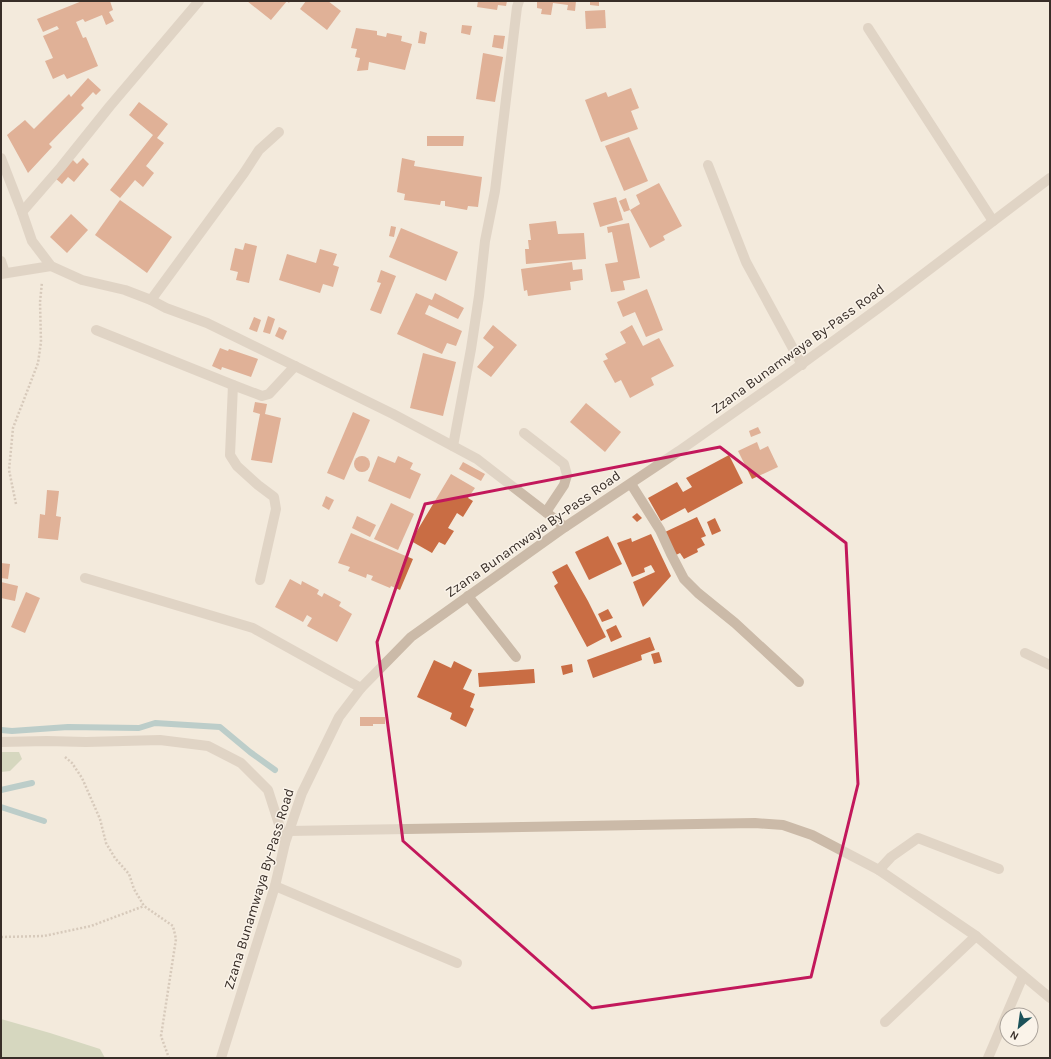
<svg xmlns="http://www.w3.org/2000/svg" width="1051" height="1059" viewBox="0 0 1051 1059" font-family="Karla,sans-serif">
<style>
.green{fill:#b3c29c}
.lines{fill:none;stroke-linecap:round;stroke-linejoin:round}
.stream{stroke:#7aabb1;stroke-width:6}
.building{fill:#c96d44}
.path{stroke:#b7a492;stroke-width:2.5;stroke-dasharray:2 2;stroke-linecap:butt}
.service{stroke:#cbbaa8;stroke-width:10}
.minor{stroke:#cbbaa8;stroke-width:10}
.tertiary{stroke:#cbbaa8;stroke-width:10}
.marked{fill:none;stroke:#c2185b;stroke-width:3;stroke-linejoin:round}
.labels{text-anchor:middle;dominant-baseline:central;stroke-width:3;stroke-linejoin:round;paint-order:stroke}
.street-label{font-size:14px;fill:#382e28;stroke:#faf3e9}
</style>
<rect width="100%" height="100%" fill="#f3eadc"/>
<!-- green -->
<g class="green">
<path d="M1,752h18l3,7 -12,12 -9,1z"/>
<path d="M1,1019l49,14 50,16 5,9h-104z"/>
</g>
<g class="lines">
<!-- stream -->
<g class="stream">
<path d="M1,730l11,1 56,-4 71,1 16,-5 65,4 30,25 25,18"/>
<path d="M1,790l31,-7"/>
<path d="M1,807l43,14"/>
</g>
</g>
<!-- building -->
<g class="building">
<path d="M82,1h28l3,9 -4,2 5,9 -8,4 -4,-10 -17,7 -2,-3 -7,3 7,16 3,-1 12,29 -31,13 -3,-5 -11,5 -8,-18 8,-3 -10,-22 16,-7 -2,-3 -14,6 -6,-13z"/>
<path d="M247,1h43l-1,2 -2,-2 -16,19z"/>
<path d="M306,1h22l13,10 -14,19 -27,-21z"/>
<path d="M478,1h29l-1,5 -8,-1 -1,5 -20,-3z"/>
<path d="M537,1h39l-1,10 -8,-1 1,-5 -15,-2 -2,12 -10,-1 1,-5 -5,-1z"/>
<path d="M590,1h9v5l-9,-1z"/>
<path d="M605,10l1,18 -20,1 -1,-18z"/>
<path d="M462,25l10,1 -2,9 -9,-2z"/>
<path d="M356,28l21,3v4l9,2 1,-4 15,3 -1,5 11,3 -7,26 -36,-8 -1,8 -11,1 3,-13 -5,-1 2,-8 -6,-1z"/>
<path d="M420,31l7,2 -2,11 -7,-1z"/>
<path d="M494,35l11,1 -2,13 -11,-2z"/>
<path d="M483,53l20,4 -8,45 -19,-3z"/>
<path d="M88,78l13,12 -5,5 -3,-3 -12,13 3,3 -35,36 3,3 -24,26 -21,-38 18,-15 9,9 35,-35 2,3z"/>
<path d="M631,88l8,20 -8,3 7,18 -37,13 -16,-42 21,-8 2,5z"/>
<path d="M139,102l29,22 -11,14 7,5 -18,23 8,7 -11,14 -8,-7 -15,18 -10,-8 43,-55 -24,-20z"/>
<path d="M427,136h37l-1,10h-36z"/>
<path d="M629,137l19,44 -24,10 -19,-45z"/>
<path d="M83,158l6,6 -15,18 -6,-5 -6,7 -7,-6 17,-19 5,5z"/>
<path d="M402,158l13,3 -1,5 68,11 -4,30 -10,-1 -1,4 -22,-4v-5h-4l-1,4 -36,-5 1,-6 -8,-2z"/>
<path d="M659,183l23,43 -19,10 2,4 -15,8 -20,-38 -6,2 -5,-11 7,-3 4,12 10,-6 -4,-9z"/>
<path d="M616,197l7,23 -23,7 -7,-24z"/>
<path d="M120,200l52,37 -25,36 -52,-38z"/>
<path d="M71,214l17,16 -21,23 -17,-16z"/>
<path d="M556,221l2,13 26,-1 2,26 -60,5 -1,-15h4l-1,-9h3l-2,-16z"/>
<path d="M629,223l11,55 -17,3 2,9 -14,2 -6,-28 13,-2 -6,-30 -4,1 -1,-6z"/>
<path d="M391,226l5,1 -2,10 -5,-1z"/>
<path d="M401,228l57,24 -12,29 -57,-24z"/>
<path d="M245,243l12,3 -8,37 -13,-3 2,-8 -8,-2 5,-22 8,2z"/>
<path d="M320,249l17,5 -4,11 6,2 -6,20 -10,-3 -3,9 -41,-13 8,-26 29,9z"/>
<path d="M572,262l1,8 9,-1 1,11 -13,2 1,8 -43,6 -1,-6 -3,1 -3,-22z"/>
<path d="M381,270l15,6 -15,38 -11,-4 11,-27 -4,-1z"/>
<path d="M647,289l16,41 -17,7 -11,-25 -12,5 -6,-15z"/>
<path d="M416,293l16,7 3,-7 29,15 -6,11 -29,-14 -4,9 37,17 -6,15 -9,-3 -5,11 -45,-20z"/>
<path d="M268,316l7,3 -5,15 -7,-2z"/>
<path d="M254,317l7,3 -4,12 -8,-3z"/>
<path d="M493,325l24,20 -26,32 -14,-10 17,-20 -11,-9z"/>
<path d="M632,325l11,21 16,-8 15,28 -23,12 3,7 -24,13 -9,-18 -6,3 -12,-22 5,-2 -3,-5 21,-11 -6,-11z"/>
<path d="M279,327l8,4 -4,9 -8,-4z"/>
<path d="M220,348l8,3 1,-2 29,10 -7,18 -29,-10 -1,3 -9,-4z"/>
<path d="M423,353l33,9 -13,54 -33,-8z"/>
<path d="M255,402l12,2 -2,10 16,4 -9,45 -21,-3 9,-46 -7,-2z"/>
<path d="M586,403l35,29 -16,20 -35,-30z"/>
<path d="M353,412l17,8 -26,60 -17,-7z"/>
<path d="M758,427l3,6 -10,4 -2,-6z"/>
<path d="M757,442l3,8 8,-4 10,21 -26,12 -14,-28z"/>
<path d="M729,455l14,28 -55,30 -3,-5 -24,13 -13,-23 29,-16 6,10 9,-5 -6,-9z"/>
<path d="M378,456l17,7 3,-7 15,7 -3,6 11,5 -11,25 -42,-18z"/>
<circle cx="362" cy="464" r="8"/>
<path d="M463,462l22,12 -4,7 -22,-12z"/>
<path d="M451,474l24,14 -7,10 5,3 -10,16 -6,-4 -9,15 6,3 -9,14 -6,-3 -7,11 -21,-12z"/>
<path d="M47,490l12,1 -3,25 5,1 -3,23 -20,-2 2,-24 5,1z"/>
<path d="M326,496l8,4 -5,10 -7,-4z"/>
<path d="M391,503l23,11 -16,36 -24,-11z"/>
<path d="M637,513l5,5 -5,4 -5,-5z"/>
<path d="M357,516l19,9 -6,12 -18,-9z"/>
<path d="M697,517l9,19 -5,2 4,7 -8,4 1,3 -14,7 -4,-6 -4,2 -11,-23z"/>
<path d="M715,518l6,13 -9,4 -5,-13z"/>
<path d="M351,533l62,26 -13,31 -9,-4 -1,2 -19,-8 2,-4 -6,-2 -1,4 -18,-7 2,-4 -12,-4z"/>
<path d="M651,534l20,42 -28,31 -10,-25 22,-10 -4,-7 -7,3 1,4 -13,5 -15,-34 14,-5 1,4z"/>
<path d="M608,536l14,28 -33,16 -14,-28z"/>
<path d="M1,563l9,1 -2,15 -7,-1z"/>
<path d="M567,564l21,37 18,36 -19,10 -33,-61 4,-3 -6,-11z"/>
<path d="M290,579l11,6 1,-4 17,9 -2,4 5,3 2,-4 17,9 -2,4 13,8 -15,28 -30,-16 5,-8 -5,-3 -4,7 -28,-15z"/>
<path d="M1,582l17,4 -3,15 -14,-3z"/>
<path d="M26,592l14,6 -15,35 -14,-6z"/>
<path d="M608,609l5,9 -11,4 -4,-8z"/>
<path d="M616,625l6,12 -11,5 -5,-12z"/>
<path d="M650,637l5,13 -14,5 1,5 -49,18 -6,-18z"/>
<path d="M659,652l3,10 -8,2 -3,-10z"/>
<path d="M434,660l17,8 3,-7 18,9 -9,19 12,5 -5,13 4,2 -8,18 -16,-8 2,-6 -35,-16z"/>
<path d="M572,664l1,8 -10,3 -2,-9z"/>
<path d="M534,669l1,14 -56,4 -1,-14z"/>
<path d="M360,717h25v7h-12v2h-13z"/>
</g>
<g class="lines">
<!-- path -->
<g class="path">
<path d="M16,504l-7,-34 4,-42 25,-65 3,-21 -1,-40 2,-20"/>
<path d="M65,757l7,6 10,15 18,41 6,24 9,15 14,16 5,15 10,17 29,20 3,13 -15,97 8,22"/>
<path d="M1,937l43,-1 47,-10 53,-20"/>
</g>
<!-- service -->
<g class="service">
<path d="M1,261l4,12"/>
<path d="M1,274l50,-8"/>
<path d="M96,330l137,55 29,11 7,-2 26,-28"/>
<path d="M233,385l-3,70 7,11 21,19 16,12 2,12 -16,71"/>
<path d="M524,433l40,31 3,11 -3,10 -18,27"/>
<path d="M85,578l168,50 108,60"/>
<path d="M468,596l48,61"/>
<path d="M879,870l12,-13 27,-19 81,31"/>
<path d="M275,886l182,77"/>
<path d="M885,1022l91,-86"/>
<path d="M988,1058l35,-82"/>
</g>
<!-- minor -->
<g class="minor">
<path d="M868,28l125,193"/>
<path d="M1,158l21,54 10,29 19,25 31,14 43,10 26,10 15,8 41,15 186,91 84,45 88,68"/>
<path d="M708,165l38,97 56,103"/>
<path d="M22,212l39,-45 49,-61 89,-105"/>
<path d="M151,300l93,-127 15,-23 20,-18"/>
<path d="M453,446l18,-97 8,-53 6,-55 10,-50 22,-184 2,-6"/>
<path d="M631,484l29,46 11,24 13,25 14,14 37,30 64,59"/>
<path d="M1025,653l25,12"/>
<path d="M1,742l46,-1 39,1 74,-2 48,6 33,17 27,27 17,53"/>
<path d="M289,831l466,-8 28,2 29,10 67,35 97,66 74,62"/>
</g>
<!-- tertiary -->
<path class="tertiary" d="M221,1058l54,-172 10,-43 17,-50 37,-76 22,-29 50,-51 154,-110 114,-76 101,-71 100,-73 170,-129"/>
</g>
<!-- marked area -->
<path d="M0 0H1051V1059H0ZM720,447l126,96 12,241 -47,193 -219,31 -189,-167 -26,-199 48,-138z" fill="#f3eadc" fill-opacity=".55" fill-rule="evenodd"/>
<path class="marked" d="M720,447l126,96 12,241 -47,193 -219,31 -189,-167 -26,-199 48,-138z"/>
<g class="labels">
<!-- street labels -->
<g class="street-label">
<text transform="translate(798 349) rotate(-36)">Zzana Bunamwaya By-Pass Road</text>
<text transform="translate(533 534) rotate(-35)">Zzana Bunamwaya By-Pass Road</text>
<text transform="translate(259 889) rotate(-73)">Zzana Bunamwaya By-Pass Road</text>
</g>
</g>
<!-- border -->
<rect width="1051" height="1059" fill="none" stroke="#382e28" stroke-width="4"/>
<!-- north arrow -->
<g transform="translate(1019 1027) rotate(209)"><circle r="19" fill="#faf3e9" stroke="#aca49c"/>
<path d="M0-3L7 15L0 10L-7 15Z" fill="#1c525a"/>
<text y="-6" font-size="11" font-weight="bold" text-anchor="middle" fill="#382e28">N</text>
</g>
</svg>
